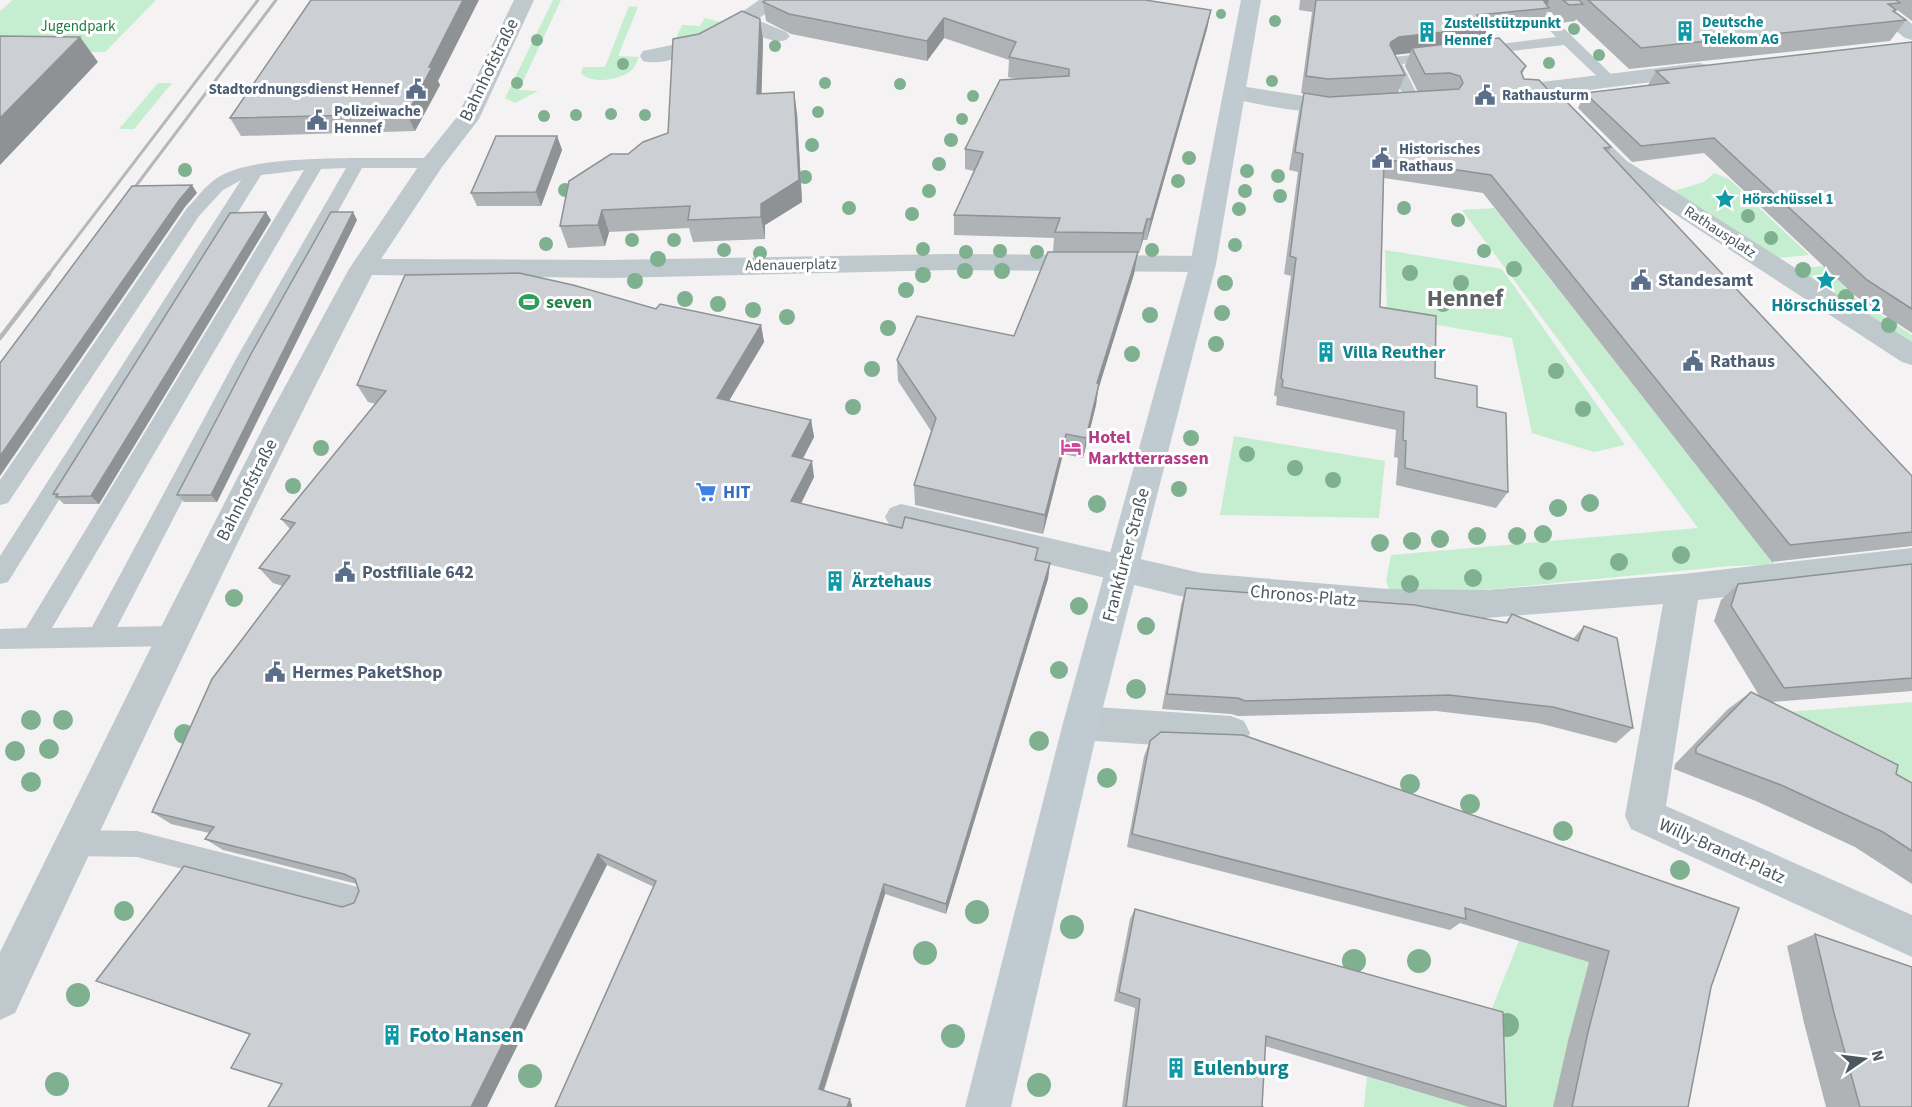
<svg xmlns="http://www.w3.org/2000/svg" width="1912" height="1107" viewBox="0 0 1912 1107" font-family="'Source Sans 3',sans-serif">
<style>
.green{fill:#c5edcf}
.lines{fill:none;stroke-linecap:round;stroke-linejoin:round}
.lane{fill:#bfc8cd;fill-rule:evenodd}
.street{fill:#bfc8cd;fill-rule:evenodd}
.secondary{fill:#c0cbd1;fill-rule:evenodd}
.rail-far1{stroke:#b5b8bb;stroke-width:3}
.rail{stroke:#b5b8bb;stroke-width:4.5}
.tree{fill:#7fb191}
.wall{fill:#afb3b6;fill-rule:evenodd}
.shaded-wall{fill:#8f9294}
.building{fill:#ccd0d4;stroke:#8f9294;stroke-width:1.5}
.labels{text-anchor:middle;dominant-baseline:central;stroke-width:6;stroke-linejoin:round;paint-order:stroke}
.far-culture-label{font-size:15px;font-weight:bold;fill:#0d838f;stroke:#fff;text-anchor:start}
.far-park-label{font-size:15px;fill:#207b41;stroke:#fff}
.far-service-label{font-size:15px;font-weight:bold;fill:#4e5e75;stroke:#fff;text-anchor:start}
.far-street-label{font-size:15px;fill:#4b585e;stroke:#fff}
.street-label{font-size:18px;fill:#4b585e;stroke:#fff}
.service-label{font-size:18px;font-weight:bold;fill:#4e5e75;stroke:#fff;text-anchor:start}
.leisure-label{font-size:18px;font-weight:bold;fill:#27864d;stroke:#fff;text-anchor:start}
.culture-label{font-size:18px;font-weight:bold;fill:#0d838f;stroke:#fff;text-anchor:start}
.hotel-label{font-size:18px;font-weight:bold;fill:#b23c85;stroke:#fff;text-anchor:start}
.shop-label{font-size:18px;font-weight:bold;fill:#366cbe;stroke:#fff;text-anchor:start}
.near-culture-label{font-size:21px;font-weight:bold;fill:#0d838f;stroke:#fff;text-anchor:start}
.district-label{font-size:24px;font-weight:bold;fill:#5f6366;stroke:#fff}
</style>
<rect width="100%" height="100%" fill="#f4f2f2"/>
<!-- green -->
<g class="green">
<path d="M13,0h143l-51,52 -105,-1v-40z"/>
<path d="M553,0h8l-42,90 19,1 -23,12 -10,-5z"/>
<path d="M629,6l9,1 -20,49 21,1c-2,4 -4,10 -7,13 -12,10 -40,15 -51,3l2,-6h22z"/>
<path d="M705,18l16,4 -33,21h-14l8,-18 18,1z"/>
<path d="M158,83h14l-38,46h-15z"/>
<path d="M1714,173l15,6 80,76 -32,3 -103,-67 30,-9z"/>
<path d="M1494,208l281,357 -45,1 -259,25 -82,-2 -3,-8 5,-26 307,-27 -236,-318z"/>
<path d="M1385,250l117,19 123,176 -31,7 -62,-19 -20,-95 -125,-22z"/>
<path d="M1823,266l26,25 -3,1 66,43v9l-118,-75z"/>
<path d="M1234,436l151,25 -6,57 -159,-3z"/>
<path d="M1912,702v106l-138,-95z"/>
<path d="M1519,932l75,20 -36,155h-69l-2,-86 32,-80z"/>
<path d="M1367,1077l102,30h-105z"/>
</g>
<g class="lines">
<!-- lane -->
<g class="lane">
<path d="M1544,13l5,1 65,63 3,3 -3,3h-10l-40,-38 -87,10 -7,-4 7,-4 79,-10 -19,-20z"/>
<path d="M1439,52l7,4 -2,3 -42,5 19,38 -3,3h-10l-22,-44 7,-4z"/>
<path d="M355,158h77l8,5 -8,5h-70l-106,191 -139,268 57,-1 8,3 4,7 -4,7 -8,3 -174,3v-20l26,-1 278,-458 -43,5 -253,407 -8,2v-28l241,-376 -18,10 -24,26 -191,287 -8,2v-25l187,-272c10,-10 18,-22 30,-30 31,-20 101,-19 138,-20zM346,168l-110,191 -144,268 -40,1 269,-459z"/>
<path d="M74,830l63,1 221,56 10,4 4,10 -4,10 -10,4 -221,-58 -63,-1 -10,-4 -4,-9 4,-9z"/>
</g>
<!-- street -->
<g class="street">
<path d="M514,0h20l-55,119 -37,48 -61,92 230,1 338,-6 254,2 9,2 4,6 -4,6 -9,2 -254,-2 -338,8 -239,-3c-126,243 -241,490 -357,738l-15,7v-68l162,-327 107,-209 80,-147 75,-111 33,-41z"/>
<path d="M759,0h24l-26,20 29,12 4,4 -4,4c-14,4 -30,-6 -43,-11 -26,13 -71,39 -100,32l-3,-5 3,-5 39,-8 53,-26z"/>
<path d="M1858,0h23l31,24v16l-7,-2z"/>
<path d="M1699,63l8,2 3,5 -3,5 -182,23 -8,-2 -3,-5 3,-5 8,-2z"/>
<path d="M1234,85l89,14 31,1 3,5 -3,5c-32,8 -95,-5 -128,-13l-3,-5 3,-5z"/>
<path d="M1593,134l8,2 26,25 285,181v23l-10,-3 -293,-191 -28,-30 4,-5z"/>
<path d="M901,504l300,69 187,16 98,1 197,-16 229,-26v28l-214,24 -32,206 246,109v42l-281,-128 -6,-13 38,-212 -177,14 -98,-1 -187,-16 -311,-75 -5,-9 5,-9z"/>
<path d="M1081,706l150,10 13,5 6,12 -6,12 -13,5 -150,-10 -13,-5 -5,-12 5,-12z"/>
</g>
<!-- secondary -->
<path class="secondary" d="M1241,0h20l-45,264 -117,459 -88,384h-46l98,-384 127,-459z"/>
<!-- rail-far1 -->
<g class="rail-far1">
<path d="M126,199l150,-199"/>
<path d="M48,275l210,-275"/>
</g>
<!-- rail -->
<path class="rail" d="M0,338l49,-64"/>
</g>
<!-- trees -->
<g class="tree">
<circle cx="1221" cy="14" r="5"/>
<circle cx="1275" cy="21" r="6"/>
<circle cx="1574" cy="29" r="6"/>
<circle cx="537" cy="40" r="6"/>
<circle cx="775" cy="46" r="6"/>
<circle cx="1599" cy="55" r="6"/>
<circle cx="1549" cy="63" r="6"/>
<circle cx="623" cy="64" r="6"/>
<circle cx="1272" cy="81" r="6"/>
<circle cx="517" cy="83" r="6"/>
<circle cx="825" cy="83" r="6"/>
<circle cx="900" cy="84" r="6"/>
<circle cx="973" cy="96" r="6"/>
<circle cx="818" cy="112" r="6"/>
<circle cx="611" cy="114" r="6"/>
<circle cx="576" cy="115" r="6"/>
<circle cx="645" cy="115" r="6"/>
<circle cx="544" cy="116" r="6"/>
<circle cx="962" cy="119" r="6"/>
<circle cx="951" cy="140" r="7"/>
<circle cx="812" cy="145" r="7"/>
<circle cx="1189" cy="158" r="7"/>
<circle cx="939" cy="164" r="7"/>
<circle cx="185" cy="170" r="7"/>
<circle cx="1247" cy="171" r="7"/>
<circle cx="1278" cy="176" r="7"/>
<circle cx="805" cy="177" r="7"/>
<circle cx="1178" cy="181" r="7"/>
<circle cx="565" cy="190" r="7"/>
<circle cx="929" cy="191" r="7"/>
<circle cx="1245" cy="191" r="7"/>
<circle cx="1280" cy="196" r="7"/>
<circle cx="849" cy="208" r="7"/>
<circle cx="1404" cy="208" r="7"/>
<circle cx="1239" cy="209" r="7"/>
<circle cx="912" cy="214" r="7"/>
<circle cx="1748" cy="216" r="7"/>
<circle cx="1458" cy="220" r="7"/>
<circle cx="1771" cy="238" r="7"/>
<circle cx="632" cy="240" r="7"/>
<circle cx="674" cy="240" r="7"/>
<circle cx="546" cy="244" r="7"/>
<circle cx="1235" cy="245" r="7"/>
<circle cx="923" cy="249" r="7"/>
<circle cx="724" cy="250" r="7"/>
<circle cx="1152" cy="250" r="7"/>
<circle cx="1000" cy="251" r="7"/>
<circle cx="1484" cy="251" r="7"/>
<circle cx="966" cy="252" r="7"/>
<circle cx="1037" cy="252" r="7"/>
<circle cx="760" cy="253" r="7"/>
<circle cx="658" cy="259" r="8"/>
<circle cx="1514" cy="269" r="8"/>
<circle cx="1803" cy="270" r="8"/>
<circle cx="965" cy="271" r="8"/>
<circle cx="1002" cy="271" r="8"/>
<circle cx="1410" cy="273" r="8"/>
<circle cx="923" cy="275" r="8"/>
<circle cx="635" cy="281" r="8"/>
<circle cx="1225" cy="283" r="8"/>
<circle cx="1461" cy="283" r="8"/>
<circle cx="906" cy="290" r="8"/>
<circle cx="1846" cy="297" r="8"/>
<circle cx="685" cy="299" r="8"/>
<circle cx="718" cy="304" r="8"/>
<circle cx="1443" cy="304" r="8"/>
<circle cx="753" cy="310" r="8"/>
<circle cx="1222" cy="313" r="8"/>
<circle cx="1150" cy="315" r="8"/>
<circle cx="787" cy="317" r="8"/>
<circle cx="1889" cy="325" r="8"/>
<circle cx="888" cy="328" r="8"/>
<circle cx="1216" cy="344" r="8"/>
<circle cx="1132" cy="354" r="8"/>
<circle cx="872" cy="369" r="8"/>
<circle cx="1556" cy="371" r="8"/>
<circle cx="853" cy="407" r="8"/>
<circle cx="1583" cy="409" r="8"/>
<circle cx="1191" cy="438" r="8"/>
<circle cx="321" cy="448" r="8"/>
<circle cx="1247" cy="454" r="8"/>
<circle cx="1295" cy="468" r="8"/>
<circle cx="1333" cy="480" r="8"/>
<circle cx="293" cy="486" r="8"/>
<circle cx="1179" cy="489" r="8"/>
<circle cx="1590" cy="503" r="9"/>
<circle cx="1097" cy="504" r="9"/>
<circle cx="1558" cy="508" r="9"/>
<circle cx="1543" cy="534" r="9"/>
<circle cx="1477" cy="536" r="9"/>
<circle cx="1517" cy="536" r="9"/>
<circle cx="1440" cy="539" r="9"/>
<circle cx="1412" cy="541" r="9"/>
<circle cx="1380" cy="543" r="9"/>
<circle cx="1681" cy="555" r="9"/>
<circle cx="1619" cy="562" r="9"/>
<circle cx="1548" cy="571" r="9"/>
<circle cx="1473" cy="578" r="9"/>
<circle cx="1410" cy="584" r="9"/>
<circle cx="234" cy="598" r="9"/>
<circle cx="1079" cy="606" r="9"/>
<circle cx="1146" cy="626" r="9"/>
<circle cx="1059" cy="670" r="9"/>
<circle cx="1136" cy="689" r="10"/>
<circle cx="31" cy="720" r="10"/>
<circle cx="63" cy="720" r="10"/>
<circle cx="184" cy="734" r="10"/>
<circle cx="1039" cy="741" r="10"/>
<circle cx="49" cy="749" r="10"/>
<circle cx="15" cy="751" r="10"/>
<circle cx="1107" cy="778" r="10"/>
<circle cx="31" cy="782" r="10"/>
<circle cx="1410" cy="784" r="10"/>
<circle cx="1470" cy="804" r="10"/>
<circle cx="1563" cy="831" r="10"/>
<circle cx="1680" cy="870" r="10"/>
<circle cx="977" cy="912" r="12"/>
<circle cx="124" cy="911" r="10"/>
<circle cx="1072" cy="927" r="12"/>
<circle cx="925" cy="953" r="12"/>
<circle cx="1354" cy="961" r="12"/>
<circle cx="1419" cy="961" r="12"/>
<circle cx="78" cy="995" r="12"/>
<circle cx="1507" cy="1025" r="12"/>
<circle cx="953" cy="1036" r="12"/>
<circle cx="530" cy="1076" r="12"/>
<circle cx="57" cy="1084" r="12"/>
<circle cx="1039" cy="1085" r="12"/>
</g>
<!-- wall -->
<g class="wall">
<path d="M1300,0h612v21l-16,-12 -1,1 -1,2 12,8 -16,21 -261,28 -53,-50 -1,2 -14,2 -10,-11h-4l-6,13 -55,6 -4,9 44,26 -4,8 2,5 28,15 59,53 -3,5 304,324v70l-140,16 -289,-369 -99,-15 -4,129 55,71 42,29 31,85 -12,16 -100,-23 2,-27 -4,-1 2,-27 -120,-25 1,-8 -3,-2 17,-119 -7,-2 14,-102 -9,-2 10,-59 5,-17 -3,-1 11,-81 -13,-2zM1410,53l-5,13 13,26 -89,5h-5l74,-4 7,-18 -10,-20z"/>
<path d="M763,2l448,8 -4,19 -60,211h-4l-4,13h-2l-3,21 -36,116 -2,15 -13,53 -20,-4 -20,80 -128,-29 -1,-20 17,-54 -33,-50 -1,-21 117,-24 39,-84 1,-14 -100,-3v-20l20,-44 -9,-2v-20l51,-70 -8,-2 1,-17 -65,-22 -17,23 -136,-27 -25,-13z"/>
<path d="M760,19l3,21 -2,54 36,19 5,89 -37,23v14l-72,3 -4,-14 -80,4 -4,14 -37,2 -8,-22 68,-72 40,-21 31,-99z"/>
<path d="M1912,42v291l-58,-38 -150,-142 -72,9 -54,-54 7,-15 63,-8 8,-14z"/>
<path d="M438,81l2,4 -25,46 -174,5 -11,-18z"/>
<path d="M557,136l5,14 -21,56h-64l-6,-13z"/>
<path d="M271,220l-172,284h-35l-11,-10z"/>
<path d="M357,220l-140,282h-33l-7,-7z"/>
<path d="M656,309l105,16 3,17 -35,59 82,19 3,17 -11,21 11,19 -13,27 101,24 136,20 -2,12 14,3 -2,16 -102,335 -61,-20 -61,197 28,14v2h-297l99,-220 -47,-22 -326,219 -31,-49 -154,-54 246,-74 12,-4 5,-12 -2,-7 -134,-34 -18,-11 4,-6 -38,-9 -19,-12 131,-226 -10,-3 -14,-15 31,-39 -9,-10 95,-115 -8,-2 -11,-17z"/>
<path d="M1912,564v127l-140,11 140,81v101l-57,-37 -99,-46 -82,-32 1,-5 53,-55 23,-17 9,5 -46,-76 7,-21 17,-16z"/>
<path d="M1186,588l320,34 6,-8 61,25 11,-13 49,102 -17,15 -78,-20 -102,-12 -198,5 -7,-2 -69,-5 19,-104z"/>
<path d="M1150,741l561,246 -23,120h-135l15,-66 21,-79 -129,-39 -10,7 -323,-83 17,-91z"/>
<path d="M1135,909l371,198h-37l-204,-61 -3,60 1,1h-141l13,-99 -21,-7 16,-82z"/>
<path d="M1815,934l97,173h-86l-22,-84 -17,-77z"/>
</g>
<!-- shaded-wall -->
<g class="shaded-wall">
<path d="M463,0h16l-41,81 2,4 -25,46 -8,-17 22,-47z"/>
<path d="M1542,0h7l-3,8z"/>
<path d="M1211,10l-4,19 -60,211 4,-21z"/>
<path d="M944,18v20l-17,23v-20z"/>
<path d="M760,19l3,21 -2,75 -4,-21z"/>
<path d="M1488,27l-7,17 -69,4 -2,5 -17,2 -8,4 6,-17 8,-5z"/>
<path d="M80,37l18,25 -98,103v-47z"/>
<path d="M794,92l3,21 5,89 -37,23v14l-4,-22v-13z"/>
<path d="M557,136l5,14 -21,56 -5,-14z"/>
<path d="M192,185l5,8 -12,14 -185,269v-20l180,-257z"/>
<path d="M602,210l7,22 -4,14 -7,-21z"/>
<path d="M266,212l5,8 -172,284 -8,-8z"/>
<path d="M353,212l4,8 -140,282 -6,-7z"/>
<path d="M1147,219l-4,21 -4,13 4,-20z"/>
<path d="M1138,252l-4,22 -36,116 -2,15 -13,53 3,-20 11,-55z"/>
<path d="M761,325l3,17 -43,72 -4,-16z"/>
<path d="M811,420l3,17 -18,35 -4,-16z"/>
<path d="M1066,434l-3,20 -20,80 2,-19z"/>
<path d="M812,461l2,16 -20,40 -3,-16z"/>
<path d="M1050,563l-2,16 -102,335v-10z"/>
<path d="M598,854l9,11 -120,242h-16z"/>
<path d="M884,884l1,10 -63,201 -3,-6z"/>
<path d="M850,1099l2,6v2h-5z"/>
</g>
<!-- building -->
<g class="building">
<path d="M311,0h152l-34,67h3l-25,47 -177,4z"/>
<path d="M766,0h379l66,10 -60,209h-4l-4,14 -88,-1 5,-14 -106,-3 29,-63 -18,-3 35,-69 69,-4v-7l-60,-12 7,-15 -72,-24 -17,23 -138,-27 -26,-12z"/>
<path d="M1316,0h227l6,8 -72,7 11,12 -89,10 -8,5 -1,3 15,30 -77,4 -22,-3z"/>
<path d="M1563,0h16l4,4 -14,1z"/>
<path d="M1588,0h308l4,3 -12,1 8,6 -3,1 13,9 -265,28z"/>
<path d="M742,11l18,8 -3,75 37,-2 5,88 -38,24v13l-73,3 2,-14 -88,4 -4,15 -38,1 9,-45 42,-27h17l15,-12 25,-9 5,-94 26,-5z"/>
<path d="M0,36l80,1 -80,81z"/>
<path d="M1499,38l27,28 -5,6 3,7 15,1 13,14 6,-1 53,54 -7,1 308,328v56l-122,13 -299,-370 -107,-16 -4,148 56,9 -1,62 42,8v21l29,6 2,79 -103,-24 1,-27 -3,-1 1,-28 -122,-25 1,-7 -2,-2 15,-120 -6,-2 13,-102 -8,-2 9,-59 25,4 130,-8 4,-6 -3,-7 -10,-3 -25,1 -13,-26z"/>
<path d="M1912,42v267l-45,-29 -153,-142 -73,8 -56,-53 84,-10 -13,-12z"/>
<path d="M496,136h61l-21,56 -65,1z"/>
<path d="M192,185l-12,14 -180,257v-93l132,-177z"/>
<path d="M266,212l-175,284 -35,1 2,-3h-5l177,-281z"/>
<path d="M331,212h22l-142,283h-34l75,-143z"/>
<path d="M1048,252h90l-41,131 2,1 -13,54 -20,-4 -21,81 -131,-30 22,-67 -39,-58 20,-44 97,20z"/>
<path d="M519,273l54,12 83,24 4,-5 101,21 -44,73 94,22 -19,36 20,5 -21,40 111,27 3,-11 133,31 -3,12 15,3 -104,341 -62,-20 -65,205 31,10 -3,8h-292l101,-226 -58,-27 -127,253h-203l14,-23 -51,-16 19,-34 -154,-53 88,-115 158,41 12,-4 5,-12 -4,-12 -11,-5 -139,-35 9,-12 -62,-15 60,-133 78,-103 -31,-8 36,-45 -14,-4 105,-128 -29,-6 48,-110z"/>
<path d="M1912,564v114l-128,10 -53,-82 7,-22z"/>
<path d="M1186,588l229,17 92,18 5,-9 66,27 6,-15 33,12 16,90 -80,-21 -104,-12 -204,6 -7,-3 -71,-4z"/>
<path d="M1751,692l147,73 -2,9 16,9v68l-29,-19 -102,-47 -85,-32v-5z"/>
<path d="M1161,732l82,3 496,173 -28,79 -23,120h-116l16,-75 21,-81 -144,-43 1,11 -334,-85 18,-93z"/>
<path d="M1135,909l368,103 3,95 -240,-71 -4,70 1,1h-137l14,-108 -21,-7z"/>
<path d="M1815,934l97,33v140h-52l-26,-94z"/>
</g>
<!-- icons -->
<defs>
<g id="building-bare" transform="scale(1.62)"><path d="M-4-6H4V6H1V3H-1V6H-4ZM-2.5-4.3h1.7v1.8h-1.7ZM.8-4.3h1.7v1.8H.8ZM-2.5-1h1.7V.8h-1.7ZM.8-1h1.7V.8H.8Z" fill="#0f9aa8" stroke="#fff" stroke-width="2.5" paint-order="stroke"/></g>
<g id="civic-bare" transform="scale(1.62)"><path d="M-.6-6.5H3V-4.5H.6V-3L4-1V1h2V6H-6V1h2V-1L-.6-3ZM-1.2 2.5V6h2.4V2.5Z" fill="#5c6f8a" stroke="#fff" stroke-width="2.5" paint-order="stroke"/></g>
<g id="sight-bare" transform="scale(1.62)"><path d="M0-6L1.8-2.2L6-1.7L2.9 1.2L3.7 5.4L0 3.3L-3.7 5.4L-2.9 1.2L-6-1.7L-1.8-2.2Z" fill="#0f9aa8" stroke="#fff" stroke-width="2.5" paint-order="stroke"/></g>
<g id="stadium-bare" transform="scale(1.62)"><path d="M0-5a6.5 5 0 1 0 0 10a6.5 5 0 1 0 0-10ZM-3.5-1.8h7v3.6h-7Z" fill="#2e9e5b" stroke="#fff" stroke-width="2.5" paint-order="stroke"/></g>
<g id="hotel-bare" transform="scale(1.62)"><path d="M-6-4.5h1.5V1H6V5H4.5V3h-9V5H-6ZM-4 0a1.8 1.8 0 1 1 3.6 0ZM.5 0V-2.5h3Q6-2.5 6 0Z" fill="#d1479c" stroke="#fff" stroke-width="2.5" paint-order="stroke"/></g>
<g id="supermarket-bare" transform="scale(1.62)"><path d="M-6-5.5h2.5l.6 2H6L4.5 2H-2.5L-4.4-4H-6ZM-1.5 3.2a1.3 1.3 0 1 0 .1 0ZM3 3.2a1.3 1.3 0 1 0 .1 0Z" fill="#3f7fe0" stroke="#fff" stroke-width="2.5" paint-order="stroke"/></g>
</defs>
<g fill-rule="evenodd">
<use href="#building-bare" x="1685" y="31"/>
<use href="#building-bare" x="1427" y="32"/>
<use href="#civic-bare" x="416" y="89"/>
<use href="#civic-bare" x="1485" y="95"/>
<use href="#civic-bare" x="317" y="120"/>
<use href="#civic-bare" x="1382" y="158"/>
<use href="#sight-bare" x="1725" y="199"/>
<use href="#civic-bare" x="1641" y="280"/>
<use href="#sight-bare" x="1826" y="280"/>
<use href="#stadium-bare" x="529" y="302"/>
<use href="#building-bare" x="1326" y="352"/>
<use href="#civic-bare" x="1693" y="361"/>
<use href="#hotel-bare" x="1071" y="447"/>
<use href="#supermarket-bare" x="706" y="492"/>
<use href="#civic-bare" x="345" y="572"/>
<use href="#building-bare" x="835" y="581"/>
<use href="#civic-bare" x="275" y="672"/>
<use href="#building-bare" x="392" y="1035"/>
<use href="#building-bare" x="1176" y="1068"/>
</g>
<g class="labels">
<!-- far-culture labels -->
<g class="far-culture-label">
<text x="1702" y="22">Deutsche<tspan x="1702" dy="17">Telekom AG</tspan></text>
<text x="1444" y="23">Zustellstützpunkt<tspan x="1444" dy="17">Hennef</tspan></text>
<text x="1742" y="199">Hörschüssel 1</text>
</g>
<!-- far-park labels -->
<g class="far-park-label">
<text x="78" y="26">Jugendpark</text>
</g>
<!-- far-service labels -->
<g class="far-service-label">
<text x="399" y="89" text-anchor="end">Stadtordnungsdienst Hennef</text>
<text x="1502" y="95">Rathausturm</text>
<text x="334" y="111">Polizeiwache<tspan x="334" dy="17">Hennef</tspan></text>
<text x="1399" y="149">Historisches<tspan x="1399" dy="17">Rathaus</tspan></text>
</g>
<!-- far-street labels -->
<g class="far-street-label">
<text transform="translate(1720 232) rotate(33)">Rathausplatz</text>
<text transform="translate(791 265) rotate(-1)">Adenauerplatz</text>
</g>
<!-- street labels -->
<g class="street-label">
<text transform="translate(489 70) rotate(-64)">Bahnhofstraße</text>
<text transform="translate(247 490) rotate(-63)">Bahnhofstraße</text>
<text transform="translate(1126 555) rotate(-75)">Frankfurter Straße</text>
<text transform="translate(1303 596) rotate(5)">Chronos-Platz</text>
<text transform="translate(1722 851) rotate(24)">Willy-Brandt-Platz</text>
</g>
<!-- service labels -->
<g class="service-label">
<text x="1658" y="280">Standesamt</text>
<text x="1710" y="361">Rathaus</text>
<text x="362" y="572">Postfiliale 642</text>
<text x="292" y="672">Hermes PaketShop</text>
</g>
<!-- leisure labels -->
<g class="leisure-label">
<text x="546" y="302">seven</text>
</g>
<!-- culture labels -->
<g class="culture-label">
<text x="1826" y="305" text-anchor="middle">Hörschüssel 2</text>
<text x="1343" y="352">Villa Reuther</text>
<text x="852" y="581">Ärztehaus</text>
</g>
<!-- hotel labels -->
<g class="hotel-label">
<text x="1088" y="437">Hotel<tspan x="1088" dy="21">Marktterrassen</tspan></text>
</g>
<!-- shop labels -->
<g class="shop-label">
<text x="723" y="492">HIT</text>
</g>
<!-- near-culture labels -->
<g class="near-culture-label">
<text x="409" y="1035">Foto Hansen</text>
<text x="1193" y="1068">Eulenburg</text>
</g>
<!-- district labels -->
<g class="district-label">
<text x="1465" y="298">Hennef</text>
</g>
</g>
<!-- north arrow -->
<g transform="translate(1864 1059) rotate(76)" stroke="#ffffff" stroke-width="4.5" paint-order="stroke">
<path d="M0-4.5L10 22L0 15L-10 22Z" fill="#4b585e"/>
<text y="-9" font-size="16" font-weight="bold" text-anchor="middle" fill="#4b585e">N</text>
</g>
</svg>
